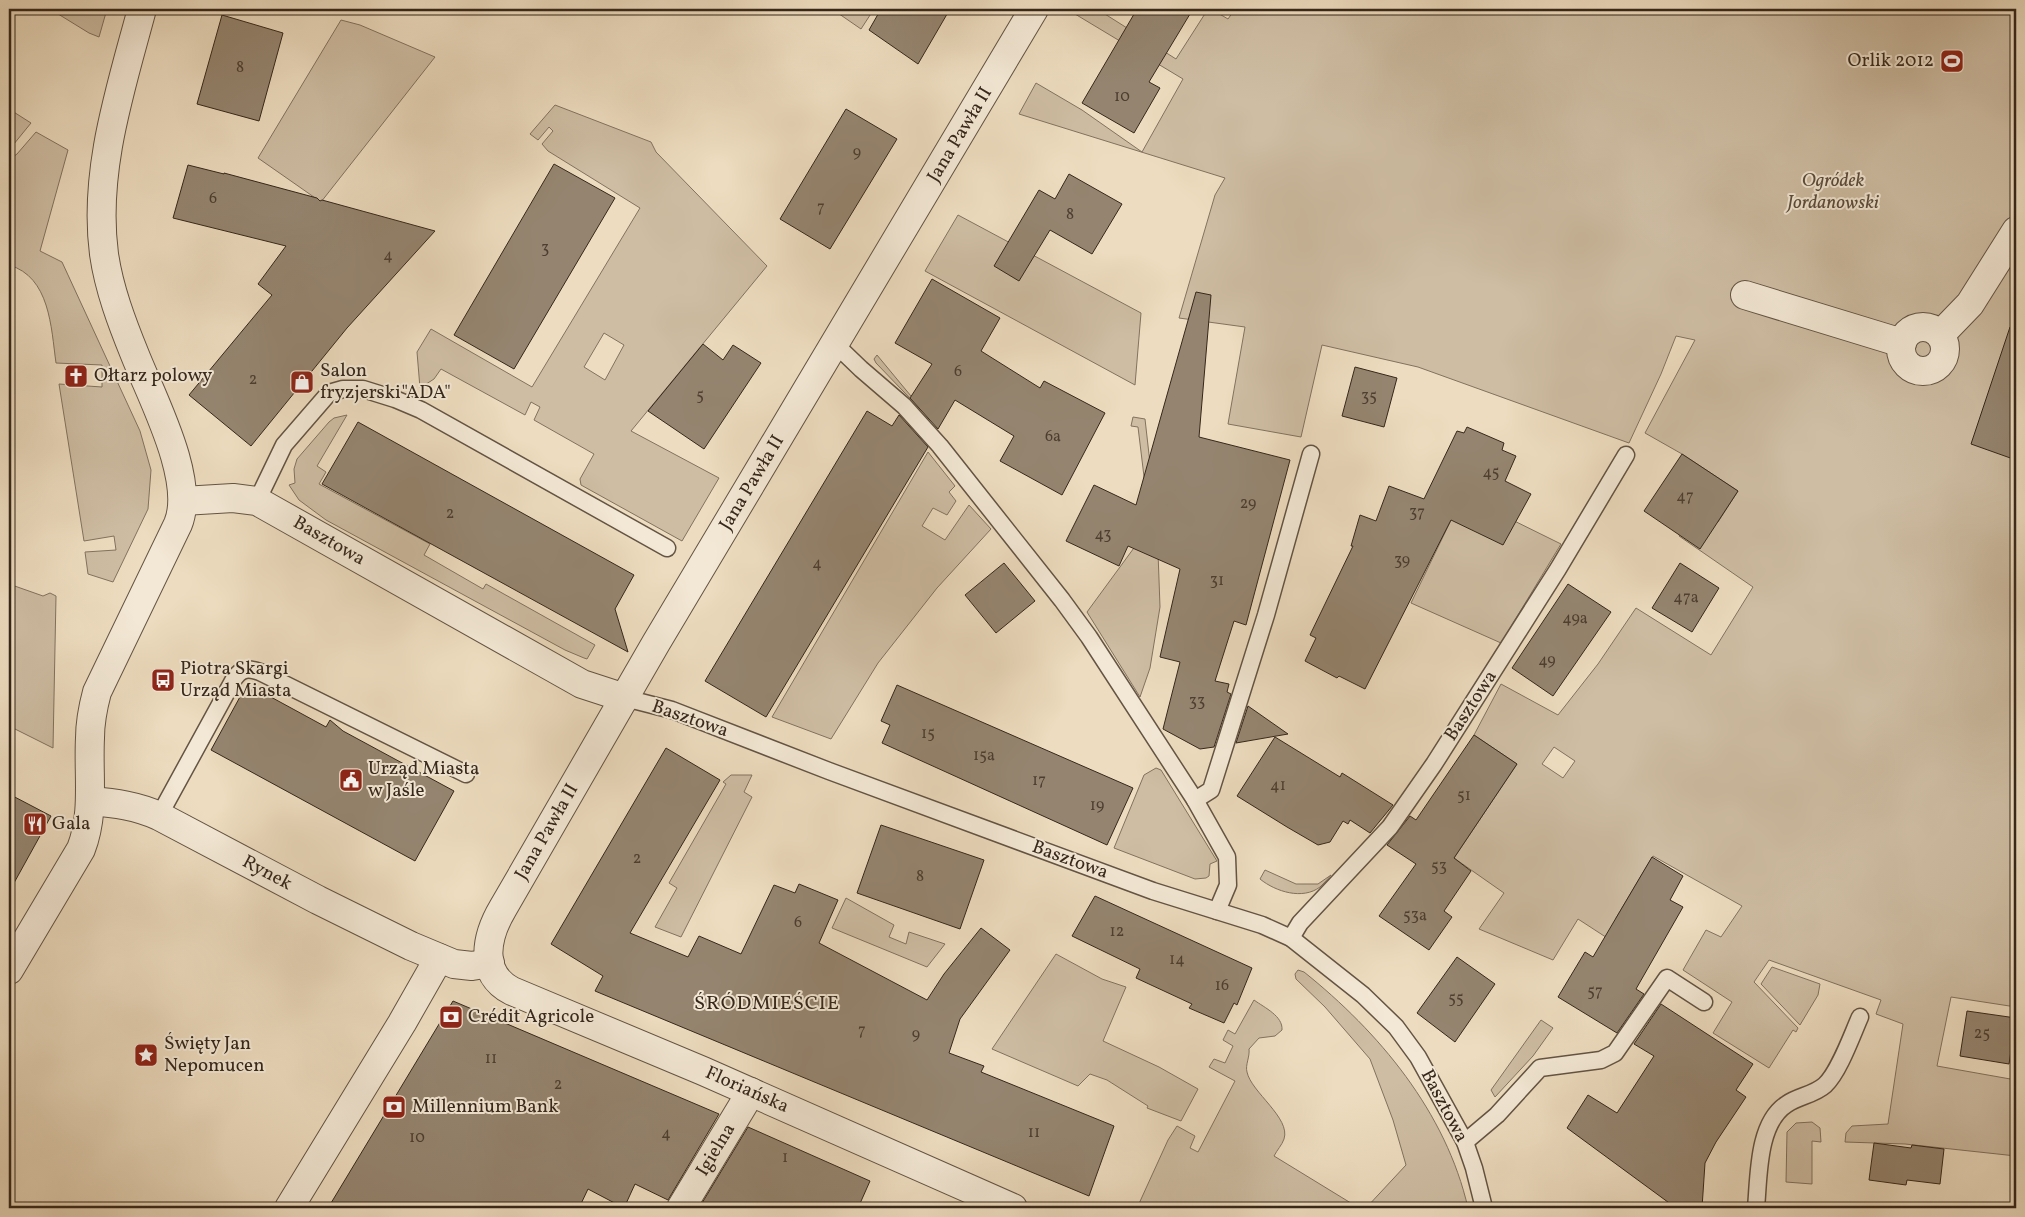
<svg xmlns="http://www.w3.org/2000/svg" width="2025" height="1217" viewBox="0 0 2025 1217" font-family="Vollkorn,serif">
<style>
.green{fill:#cebda3;stroke:#82725f;fill-rule:evenodd}
.building{fill:#958570;stroke:#35271b}
.lines{fill:none;stroke-linecap:round;stroke-linejoin:round}
.lane-casing{stroke:#635444;stroke-width:19}
.street-casing{stroke:#635444;stroke-width:30}
.lane{stroke:#f3e8d5;stroke-width:16}
.street{stroke:#f3e8d5;stroke-width:28}
.labels{text-anchor:middle;dominant-baseline:central;stroke-width:4;stroke-linejoin:round;paint-order:stroke}
.number-label{font-size:16px;fill:#4d3e30}
.poi-label{font-size:19px;fill:#35271b;stroke:#f3e8d5;text-anchor:start}
.street-label{font-size:19px;fill:#35271b;stroke:#f3e8d5}
.park-label{font-size:19px;font-style:italic;fill:#5b4c3d;stroke:#f3e8d5}
.neighbourhood-label{font-size:20px;letter-spacing:1px;fill:#35271b;stroke:#f3e8d5}
</style>
<rect width="100%" height="100%" fill="#eddcbf"/>
<filter id="stains"><feTurbulence type="fractalNoise" baseFrequency=".004" numOctaves="4"/><feColorMatrix values="0 0 0 0 .2 0 0 0 0 .09 0 0 0 0 .02 0 0 0 .5 -.17"/></filter>
<radialGradient id="worn" r=".72"><stop offset=".6" stop-color="#630" stop-opacity="0"/><stop offset="1" stop-color="#630" stop-opacity=".3"/></radialGradient>
<!-- green -->
<g class="green">
<path d="M50,9h57l-8,28 -10,-4z"/>
<path d="M832,9h42l-13,20z"/>
<path d="M1078,9h19l79,50 32,-50h3l17,10 7,-10h781v998l-65,-10 -14,69 79,14v76l-111,-12 -60,-2 1,-9 6,-7 36,-2 15,-100 -27,-10 5,-14 -112,-40 -15,22 44,46 -2,4 -3,-2 -24,38 -56,-35 19,-31 -49,-32 23,-40 15,7 21,-31 -89,-50 -37,62 2,27 -40,-26 -25,41 -74,-31 25,-36 -50,-35 63,-94 -43,-29 27,-51 57,31 40,-51 38,-56 75,47 42,-68 -74,-51 17,-27 22,13 20,-31 -56,-37 -37,-21 50,-93 -19,-4 -15,38 -32,69 -211,-76 -96,-22 -21,92 -73,-13 17,-97 -66,-9 36,-123 10,-17 -206,-64 17,-31 46,27 60,42 41,-73 -108,-65zM1554,747l21,14 -12,17 -21,-14z"/>
<path d="M341,20l19,5 75,32 -114,145 -63,-44z"/>
<path d="M555,105l96,37 5,10 111,114 -136,165 88,47 -37,63 -101,-56 -1,-6 14,-25 -60,-34 6,-13 -9,-5 -6,13 -84,-46 -7,10 -14,9 -3,-36 14,-23 101,58 108,-179 -92,-57 -6,-7 11,-13 -4,-4 -11,13 -8,-6zM604,333l20,12 -19,35 -21,-13z"/>
<path d="M9,109l22,14 -22,27z"/>
<path d="M36,132l32,18 -28,101 22,11 78,169 11,39 -3,39 -35,73 -25,-8 -3,-22 31,-2 -2,-14 -30,5 -25,-157 43,3v-22l-46,-2c-5,-36 -6,-86 -47,-98v-105l8,-6z"/>
<path d="M958,215l183,98 -6,72 -210,-114z"/>
<path d="M877,355l53,64 -54,-56 -2,-4z"/>
<path d="M347,415l-30,51 9,6 -7,12 111,60 -6,11 59,34 3,-5 109,61 -8,14 -3,-1 -19,-8 -239,-130 -27,-20 -10,-15 6,-2 -1,-14 3,-10 32,-37 5,-4z"/>
<path d="M1133,417l12,2 12,106 3,82 -10,61 -10,29 -53,-85 63,-86 -12,-99 -7,-1z"/>
<path d="M928,452l27,34 -6,6 7,9 -9,14 -14,-7 -11,18 23,14 24,-35 22,24 -54,59 -59,75 -47,76 -59,-22z"/>
<path d="M1488,508l73,36 -60,99 -90,-40 42,-87z"/>
<path d="M9,584l34,12 7,-3 6,3 -3,152 -44,-22z"/>
<path d="M1156,768l5,2 56,91 -7,3 -1,12 -3,2 -11,1 -81,-31 30,-73z"/>
<path d="M731,775h21l-8,17 8,5 -71,140 -26,-10 22,-39 -8,-5 57,-99 -3,-2z"/>
<path d="M1265,870l31,14h22l13,-9c-3,4 -7,8 -11,12 -17,13 -44,5 -60,-8z"/>
<path d="M846,898l48,27 -5,12 17,7 3,-12 36,12 -18,23 -95,-39z"/>
<path d="M1056,954l46,25 24,8 -23,54 56,26 39,22 -17,32 -34,-13 1,-2 -41,-26 -17,-6 -12,12 -86,-37z"/>
<path d="M1772,967l48,17 -2,11 -18,30 -39,-41z"/>
<path d="M1298,970l6,2c75,60 142,140 164,236h-102l40,-43 -13,-45 -23,-61 -45,-52 -29,-28 -1,-5z"/>
<path d="M1254,1000c11,8 29,16 28,30l-7,6 -16,2 -10,11c1,8 -4,16 -2,23 4,20 44,46 37,67 -2,6 -7,11 -10,17l85,52h-222l31,-68 9,-14 18,10 -5,12 8,4 37,-71 -26,-14 5,-8 11,4 8,-17 -10,-6 5,-10 7,4z"/>
<path d="M1541,1020l12,8 -20,28 -38,41 -4,-7z"/>
<path d="M1812,1122l8,6 1,14 -9,-1v43l-26,-2 1,-50 9,-9z"/>
</g>
<!-- building -->
<g class="building">
<path d="M881,9h69l-32,55 -49,-34z"/>
<path d="M1137,9h56l-44,73 11,6 -26,45 -52,-30z"/>
<path d="M222,15l61,18 -24,88 -62,-17z"/>
<path d="M846,109l51,30 -67,110 -50,-30z"/>
<path d="M554,164l61,34 -101,171 -60,-34z"/>
<path d="M188,165l36,9v-1l93,25 3,3 2,-1 113,31 -88,97 -96,118 -62,-51 83,-100 -14,-11 28,-38 -113,-28z"/>
<path d="M1069,174l53,30 -30,50 -42,-24 -31,51 -25,-15 45,-76 16,9z"/>
<path d="M932,279l68,39 -19,33 59,37 4,-7 61,32 -43,82 -62,-34 14,-25 -59,-36 -17,29 -28,-31 22,-34 -37,-21z"/>
<path d="M1196,292l15,3 -12,142 91,23 -44,165 -12,-4 -19,60 14,3 -2,8 4,2 -17,53 -14,2 -37,-20 17,-67 -20,-5 20,-88 -52,-23 -9,20 -53,-25 28,-56 42,20z"/>
<path d="M2010,327l6,1v132l-45,-16z"/>
<path d="M703,344l20,16 10,-15 28,18 -57,86 -56,-38z"/>
<path d="M1355,367l42,11 -13,49 -42,-11z"/>
<path d="M867,411l25,15 7,-11 29,32 -162,270 -61,-36z"/>
<path d="M358,422l276,153 -19,34 13,43 -306,-168z"/>
<path d="M1467,427l37,16 -2,7 14,6 -11,25 26,13 -28,51 -52,-25 -86,169 -26,-13 -2,2 -32,-17 11,-23 -6,-3 43,-89h-2l9,-31 16,6 13,-35 35,13 33,-68 7,2z"/>
<path d="M1682,454l56,37 -38,58 -56,-38z"/>
<path d="M1004,563l31,38 -39,32 -31,-38z"/>
<path d="M1680,563l39,25 -27,44 -40,-24z"/>
<path d="M1568,584l43,28 -58,84 -41,-28z"/>
<path d="M247,684l79,43 4,-7 13,11 111,60 -39,70 -204,-111z"/>
<path d="M897,685l236,103 -26,57 -225,-102 8,-18 -9,-4z"/>
<path d="M1248,706l40,28 -52,9z"/>
<path d="M1474,735l43,29 -63,94 17,13 -27,40 8,6 -23,33 -50,-34 37,-52 -29,-19 23,-29 6,4z"/>
<path d="M1275,737l65,40 2,-4 51,32 -23,28 -20,-13 -2,4 -5,-3 -13,21 -12,3 -31,-18 -50,-31z"/>
<path d="M666,748l54,32 -90,153 58,24 11,-21 42,18 33,-69 21,8 4,-9 39,16 -19,43 108,57 17,-26 37,-46 29,22 -50,69 -11,34 35,13 -3,6 133,54 -25,70 -494,-205 8,-15 -52,-32z"/>
<path d="M9,794l42,22 -42,76z"/>
<path d="M881,825l103,35 -24,69 -103,-36z"/>
<path d="M1652,857l31,19 -13,24 13,7 -47,82 8,5 -27,39 -59,-36 27,-45 8,5z"/>
<path d="M1095,896l157,72 -15,37 -3,-2 -10,20 -35,-15 3,-4 -56,-26 4,-9 -68,-33z"/>
<path d="M1457,957l38,27 -40,58 -38,-29z"/>
<path d="M453,1001l266,113 -51,86 -33,-16 -11,24 -36,-19 -9,19h-251z"/>
<path d="M1661,1004l92,60 -17,26 10,7 -30,45 -11,21 -3,45h-26l-109,-80 21,-33 29,18 37,-57 -20,-12z"/>
<path d="M1967,1011l49,7 -7,46 -49,-8z"/>
<path d="M748,1127l122,54 -12,27h-159z"/>
<path d="M1874,1143l37,5 1,-3 32,4 -4,35 -33,-4 -1,5 -37,-5z"/>
</g>
<g class="lines">
<!-- lane casing -->
<g class="lane-casing">
<g id="lane">
<path d="M835,344l26,25 43,37 36,40 122,154 27,37 106,163 32,57 1,28 -11,26"/>
<path d="M257,501l27,-56 45,-52 14,-4h20l32,10 26,11 246,138"/>
<path d="M625,698l47,12 157,61 324,120 109,34 29,13 72,57 33,32 22,30 47,85 9,26 10,40"/>
<path d="M1195,800l16,-10 55,-175 45,-161"/>
<path d="M159,816l75,-137c7,-11 15,-11 26,-7l206,102"/>
<path d="M1291,938l9,-15 90,-96 44,-63 124,-195 68,-114"/>
<path d="M1465,1142l32,-27 43,-47 61,-8 14,-7 52,-75 37,24"/>
<path d="M1756,1208c3,-31 1,-85 31,-104 11,-8 27,-9 38,-19 14,-13 27,-50 35,-68"/>
</g>
</g>
<!-- street casing -->
<g class="street-casing">
<g id="street">
<path d="M1745,295l157,48"/>
<circle cx="1923" cy="349" r="22"/>
<path d="M1941,334l29,-30 46,-73"/>
<path d="M183,501l50,-3 24,3 325,183 43,14"/>
<path d="M91,801c24,2 46,5 68,15l159,84 93,46 43,18 18,2 18,-3"/>
<path d="M9,970l72,-121c14,-36 7,-73 9,-111 0,-16 3,-31 7,-46l81,-168c18,-44 -26,-126 -43,-169 -13,-32 -26,-66 -31,-101 -11,-83 17,-166 38,-245"/>
<path d="M289,1208l113,-185 37,-65"/>
<path d="M681,1208l70,-116"/>
<path d="M1013,1208l-310,-137 -191,-80c-35,-18 -25,-56 -9,-83l153,-265 378,-634"/>
</g>
</g>
<!-- lane -->
<use href="#lane" class="lane"/>
<!-- street -->
<use href="#street" class="street"/>
</g>
<!-- icons -->
<defs>
<g id="stadium-square" transform="scale(1.25)"><rect x="-9" y="-9" width="18" height="18" rx="4" fill="#8f2418" stroke="#f3e8d5"/><path d="M0-5a6.5 5 0 1 0 0 10a6.5 5 0 1 0 0-10ZM-3.5-1.8h7v3.6h-7Z" fill="#fff"/></g>
<g id="church-square" transform="scale(1.25)"><rect x="-9" y="-9" width="18" height="18" rx="4" fill="#8f2418" stroke="#f3e8d5"/><path d="M-1.2-6h2.4v3.5h3.3v2.4h-3.3V6h-2.4V-.1h-3.3v-2.4h3.3Z" fill="#fff"/></g>
<g id="shop-square" transform="scale(1.25)"><rect x="-9" y="-9" width="18" height="18" rx="4" fill="#8f2418" stroke="#f3e8d5"/><path d="M-5-2.5h2.3a2.7 3.5 0 0 1 5.4 0H5L5.5 6h-11ZM-1.5-2.5h3a1.5 2.3 0 0 0-3 0Z" fill="#fff"/></g>
<g id="bus-square" transform="scale(1.25)"><rect x="-9" y="-9" width="18" height="18" rx="4" fill="#8f2418" stroke="#f3e8d5"/><path d="M-5-6H5V4H4V6H2V4H-2V6H-4V4H-5ZM-3.5-4V0h7V-4ZM-3.5 1.2v1.5H-2V1.2ZM2 1.2v1.5H3.5V1.2Z" fill="#fff"/></g>
<g id="civic-square" transform="scale(1.25)"><rect x="-9" y="-9" width="18" height="18" rx="4" fill="#8f2418" stroke="#f3e8d5"/><path d="M-.6-6.5H3V-4.5H.6V-3L4-1V1h2V6H-6V1h2V-1L-.6-3ZM-1.2 2.5V6h2.4V2.5Z" fill="#fff"/></g>
<g id="restaurant-square" transform="scale(1.25)"><rect x="-9" y="-9" width="18" height="18" rx="4" fill="#8f2418" stroke="#f3e8d5"/><path d="M-5-6h1v4h1v-4h1v4h1v-4h1v5L-1.5 .5V6h-2V.5L-5-1ZM5-6V6H3V1.5H1.5Q1.5-4 5-6Z" fill="#fff"/></g>
<g id="bank-square" transform="scale(1.25)"><rect x="-9" y="-9" width="18" height="18" rx="4" fill="#8f2418" stroke="#f3e8d5"/><path d="M-6-4H6V4H-6ZM0-2.3a2.3 2.3 0 1 0 0 4.6a2.3 2.3 0 1 0 0-4.6Z" fill="#fff"/></g>
<g id="sight-square" transform="scale(1.25)"><rect x="-9" y="-9" width="18" height="18" rx="4" fill="#8f2418" stroke="#f3e8d5"/><path d="M0-6L1.8-2.2L6-1.7L2.9 1.2L3.7 5.4L0 3.3L-3.7 5.4L-2.9 1.2L-6-1.7L-1.8-2.2Z" fill="#fff"/></g>
</defs>
<g fill-rule="evenodd">
<use href="#stadium-square" x="1952" y="61"/>
<use href="#church-square" x="76" y="376"/>
<use href="#shop-square" x="302" y="382"/>
<use href="#bus-square" x="163" y="680"/>
<use href="#civic-square" x="351" y="780"/>
<use href="#restaurant-square" x="35" y="824"/>
<use href="#bank-square" x="451" y="1017"/>
<use href="#sight-square" x="146" y="1055"/>
<use href="#bank-square" x="394" y="1107"/>
</g>
<g class="labels">
<!-- number labels -->
<g class="number-label">
<text x="240" y="68">8</text>
<text x="1122" y="97">10</text>
<text x="857" y="153">9</text>
<text x="213" y="199">6</text>
<text x="821" y="208">7</text>
<text x="1070" y="215">8</text>
<text x="545" y="249">3</text>
<text x="388" y="256">4</text>
<text x="958" y="372">6</text>
<text x="253" y="380">2</text>
<text x="700" y="396">5</text>
<text x="1369" y="397">35</text>
<text x="1053" y="437">6a</text>
<text x="1491" y="473">45</text>
<text x="1685" y="497">47</text>
<text x="1248" y="504">29</text>
<text x="1417" y="513">37</text>
<text x="450" y="514">2</text>
<text x="1103" y="535">43</text>
<text x="1402" y="561">39</text>
<text x="817" y="564">4</text>
<text x="1217" y="581">31</text>
<text x="1686" y="598">47a</text>
<text x="1575" y="619">49a</text>
<text x="1547" y="661">49</text>
<text x="1197" y="702">33</text>
<text x="928" y="734">15</text>
<text x="984" y="756">15a</text>
<text x="1039" y="781">17</text>
<text x="1278" y="786">41</text>
<text x="1464" y="796">51</text>
<text x="1097" y="806">19</text>
<text x="637" y="859">2</text>
<text x="1439" y="867">53</text>
<text x="920" y="877">8</text>
<text x="1415" y="916">53a</text>
<text x="798" y="923">6</text>
<text x="1117" y="932">12</text>
<text x="1177" y="960">14</text>
<text x="1222" y="986">16</text>
<text x="1595" y="992">57</text>
<text x="1456" y="999">55</text>
<text x="862" y="1031">7</text>
<text x="1982" y="1034">25</text>
<text x="916" y="1035">9</text>
<text x="491" y="1059">11</text>
<text x="558" y="1085">2</text>
<text x="1034" y="1133">11</text>
<text x="666" y="1134">4</text>
<text x="417" y="1138">10</text>
<text x="785" y="1158">1</text>
</g>
<!-- poi labels -->
<g class="poi-label">
<text x="1934" y="61" text-anchor="end">Orlik 2012</text>
<text x="320" y="371">Salon<tspan x="320" dy="22">fryzjerski"ADA"</tspan></text>
<text x="94" y="376">Ołtarz polowy</text>
<text x="180" y="669">Piotra Skargi<tspan x="180" dy="22">Urząd Miasta</tspan></text>
<text x="368" y="769">Urząd Miasta<tspan x="368" dy="22">w Jaśle</tspan></text>
<text x="52" y="824">Gala</text>
<text x="468" y="1017">Crédit Agricole</text>
<text x="164" y="1044">Święty Jan<tspan x="164" dy="22">Nepomucen</tspan></text>
<text x="412" y="1107">Millennium Bank</text>
</g>
<!-- street labels -->
<g class="street-label">
<text transform="translate(960 135) rotate(-59)">Jana Pawła II</text>
<text transform="translate(752 483) rotate(-59)">Jana Pawła II</text>
<text transform="translate(329 541) rotate(30)">Basztowa</text>
<text transform="translate(1471 706) rotate(-57)">Basztowa</text>
<text transform="translate(690 719) rotate(19)">Basztowa</text>
<text transform="translate(547 832) rotate(-60)">Jana Pawła II</text>
<text transform="translate(1070 860) rotate(20)">Basztowa</text>
<text transform="translate(267 873) rotate(28)">Rynek</text>
<text transform="translate(747 1090) rotate(24)">Floriańska</text>
<text transform="translate(1444 1106) rotate(62)">Basztowa</text>
<text transform="translate(716 1150) rotate(-59)">Igielna</text>
</g>
<!-- park labels -->
<g class="park-label">
<text x="1833" y="181">Ogródek<tspan x="1833" dy="22">Jordanowski</tspan></text>
</g>
<!-- neighbourhood labels -->
<g class="neighbourhood-label">
<text x="767" y="1004">ŚRÓDMIEŚCIE</text>
</g>
</g>
<!-- margin -->
<rect width="2025" height="1217" fill="none" stroke="#eddcbf" stroke-width="30"/>
<rect x="10" y="10" width="2005" height="1197" fill="none" stroke="#35271b" stroke-width="2.5"/>
<rect x="15" y="15" width="1995" height="1187" fill="none" stroke="#35271b"/>
<rect width="100%" height="100%" filter="url(#stains)"/>
<rect width="100%" height="100%" fill="url(#worn)"/>
</svg>
